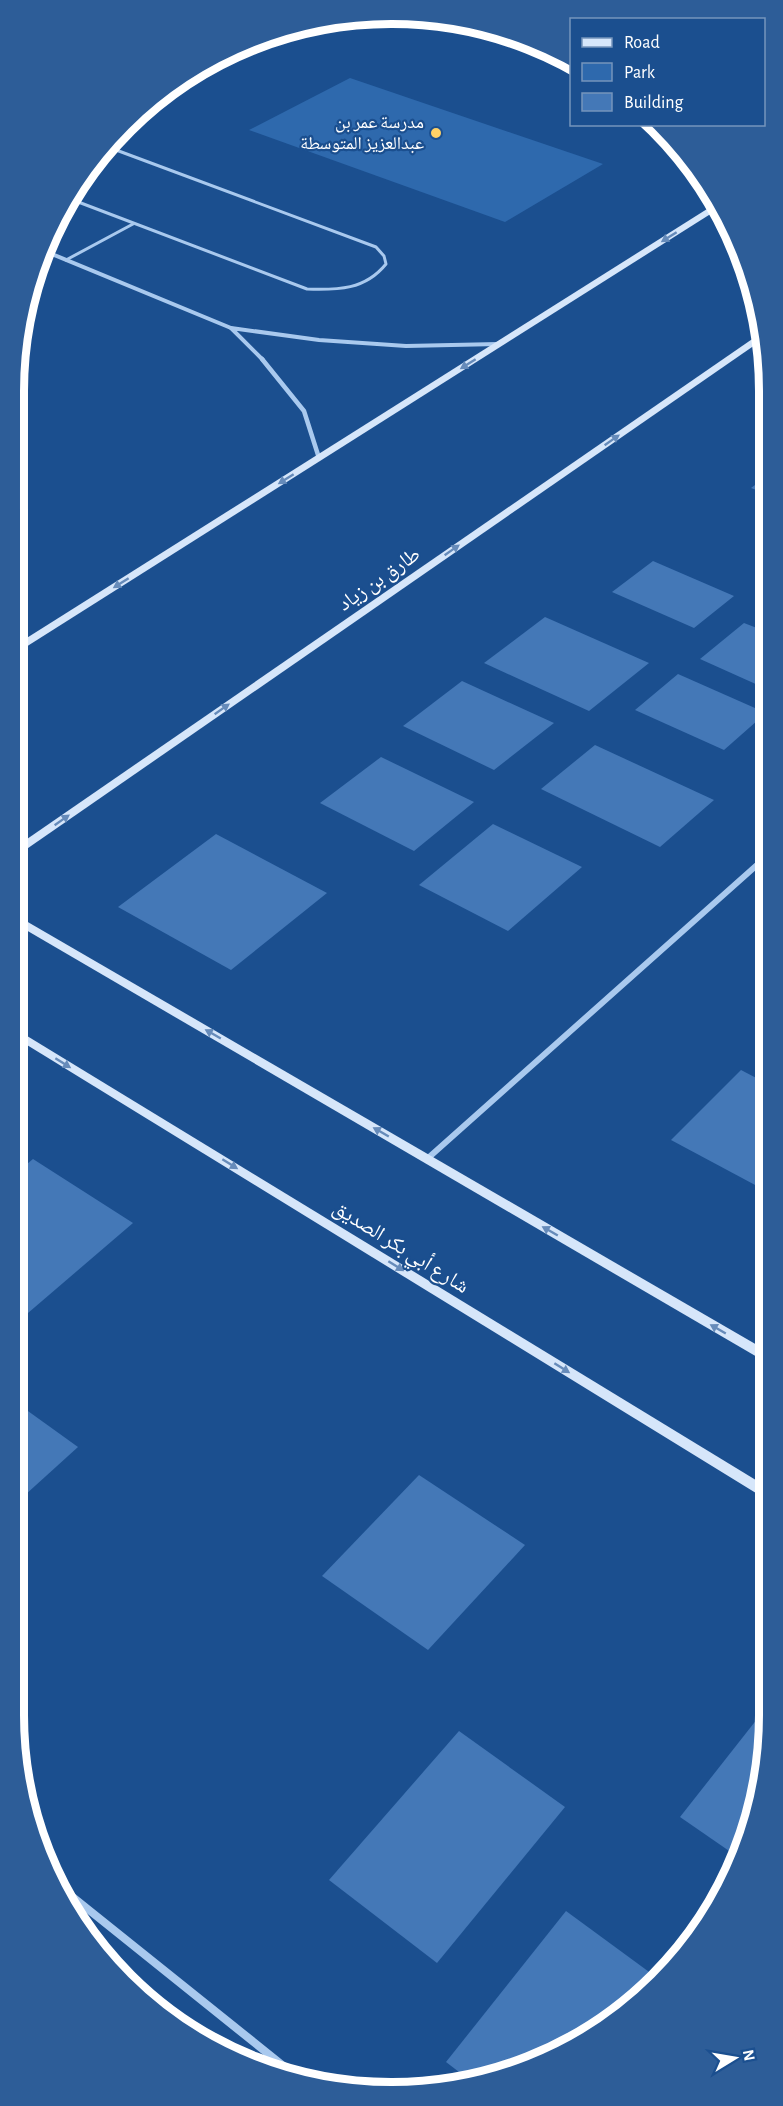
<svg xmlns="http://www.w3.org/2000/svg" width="783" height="2106" viewBox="0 0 783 2106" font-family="'Alegreya Sans','Noto Naskh Arabic',sans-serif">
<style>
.green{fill:#2e69ad}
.building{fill:#4478b7}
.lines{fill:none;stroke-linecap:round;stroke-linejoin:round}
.lane{stroke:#a9c9ee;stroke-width:3}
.street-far3{stroke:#a9c9ee;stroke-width:4}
.street-far2{stroke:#a9c9ee;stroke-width:4.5}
.street-far1{stroke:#a9c9ee;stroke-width:6}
.street{stroke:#a9c9ee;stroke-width:8}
.secondary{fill:#d6e6fa;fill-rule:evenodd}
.oneway{fill:#668bba}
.poi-dot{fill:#ffd166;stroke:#1b4f8f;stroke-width:2}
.labels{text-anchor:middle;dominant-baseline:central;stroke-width:4.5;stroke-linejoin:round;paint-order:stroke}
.far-poi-label{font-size:18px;fill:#fff;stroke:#1b4f8f;text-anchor:end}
.street-label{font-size:21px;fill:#fff;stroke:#1b4f8f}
.rim{fill:none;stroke:#fff;stroke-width:8}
</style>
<rect width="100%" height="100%" fill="#1b4f8f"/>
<!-- green -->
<path class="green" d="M350,78l253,86 -98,58 -256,-92z"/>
<!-- building -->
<g class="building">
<path d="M767,476v18l-16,-6z"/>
<path d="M653,561l81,35 -40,32 -82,-36z"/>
<path d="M545,617l104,46 -60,48 -105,-48z"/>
<path d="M744,623l23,9v57l-67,-30z"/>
<path d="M678,674l88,39 -42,37 -89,-40z"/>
<path d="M462,681l92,42 -60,47 -91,-44z"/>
<path d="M595,745l119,55 -54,47 -119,-58z"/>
<path d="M381,757l93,45 -60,49 -94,-48z"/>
<path d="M493,824l89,43 -74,64 -89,-46z"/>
<path d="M216,834l111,59 -96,77 -113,-63z"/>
<path d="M741,1070l27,14v108l-97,-52z"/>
<path d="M33,1159l100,64 -119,102v-150z"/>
<path d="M14,1401l64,46 -64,58z"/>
<path d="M419,1475l106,70 -97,105 -106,-74z"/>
<path d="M769,1704l-12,109 -22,42 -55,-38z"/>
<path d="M459,1731l106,76 -128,156 -108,-83z"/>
<path d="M566,1911l90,66 -55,52 -129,53 -26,-20z"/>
</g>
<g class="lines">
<!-- lane -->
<g class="lane">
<path d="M73,200l234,89c31,1 58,1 79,-25l-2,-8 -8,-9 -268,-100"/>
<path d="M66,260l67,-36"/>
</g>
<!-- street-far3 -->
<g class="street-far3">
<path d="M47,252l184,76"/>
<path d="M263,360l-32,-32 88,12 87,6 92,-2"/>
</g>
<!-- street-far2 -->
<path class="street-far2" d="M262,359l42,52 15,47"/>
<!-- street-far1 -->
<path class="street-far1" d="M427,1159l340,-303"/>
<!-- street -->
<path class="street" d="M64,1890l227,182"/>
<!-- secondary -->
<g class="secondary">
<path d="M715,204l5,4 -702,444 -4,1v-7z"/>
<path d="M761,333h2l2,5 -747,517 -4,1v-8z"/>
<path d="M14,914l755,438v12l-755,-441z"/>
<path d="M14,1028l755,460v13l-755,-464z"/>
</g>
</g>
<!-- one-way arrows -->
<defs><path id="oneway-solid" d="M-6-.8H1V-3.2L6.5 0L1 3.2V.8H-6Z" transform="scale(1.5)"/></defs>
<g class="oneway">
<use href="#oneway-solid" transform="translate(669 237) rotate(148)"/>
<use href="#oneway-solid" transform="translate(468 364) rotate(148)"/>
<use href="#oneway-solid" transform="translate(612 440) rotate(-35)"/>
<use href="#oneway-solid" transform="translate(286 479) rotate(148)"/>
<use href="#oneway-solid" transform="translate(452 550) rotate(-35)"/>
<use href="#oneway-solid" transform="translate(121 583) rotate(148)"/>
<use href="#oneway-solid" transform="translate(222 709) rotate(-35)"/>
<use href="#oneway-solid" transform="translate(62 820) rotate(-35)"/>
<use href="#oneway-solid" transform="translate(213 1034) rotate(-150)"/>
<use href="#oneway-solid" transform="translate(63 1063) rotate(32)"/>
<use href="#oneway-solid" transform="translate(381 1132) rotate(-150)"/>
<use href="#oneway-solid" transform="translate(230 1164) rotate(32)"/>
<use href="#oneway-solid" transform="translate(550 1231) rotate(-150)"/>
<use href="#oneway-solid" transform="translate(396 1266) rotate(32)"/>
<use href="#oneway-solid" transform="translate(718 1329) rotate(-150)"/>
<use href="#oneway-solid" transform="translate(562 1368) rotate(32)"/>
</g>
<!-- markers -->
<circle class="poi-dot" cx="436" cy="133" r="6"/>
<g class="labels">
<!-- far-poi labels -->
<g class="far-poi-label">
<text x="424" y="123">مدرسة عمر بن<tspan x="424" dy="21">عبدالعزيز المتوسطة</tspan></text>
</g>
<!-- street labels -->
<g class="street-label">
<text transform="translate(379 579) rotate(-35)">طارق بن زياد</text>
<text transform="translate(401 1247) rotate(32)">شارع أبي بكر الصديق</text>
</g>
</g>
<!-- crop -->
<path d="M0 0H783V2106H0ZM391 24H392A367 367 0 0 1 759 391V1715A367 367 0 0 1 392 2082H391A367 367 0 0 1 24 1715V391A367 367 0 0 1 391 24Z" fill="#2d5d98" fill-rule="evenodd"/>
<path class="rim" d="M391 24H392A367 367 0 0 1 759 391V1715A367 367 0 0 1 392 2082H391A367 367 0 0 1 24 1715V391A367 367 0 0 1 391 24Z"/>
<!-- legend -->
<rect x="570" y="18" width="195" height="108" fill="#1b4f8f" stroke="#7695bc" stroke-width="1.5"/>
<rect x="582" y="38" width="30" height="9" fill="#d6e6fa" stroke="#7695bc" stroke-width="1.5"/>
<text x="624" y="48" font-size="18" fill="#ffffff">Road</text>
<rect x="582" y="63" width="30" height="18" fill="#2e69ad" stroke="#7695bc" stroke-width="1.5"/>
<text x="624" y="78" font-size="18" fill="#ffffff">Park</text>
<rect x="582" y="93" width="30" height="18" fill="#4478b7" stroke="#7695bc" stroke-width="1.5"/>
<text x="624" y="108" font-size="18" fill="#ffffff">Building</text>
<!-- north arrow -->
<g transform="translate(735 2058) rotate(79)" stroke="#1b4f8f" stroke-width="4.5" paint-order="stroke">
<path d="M0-4.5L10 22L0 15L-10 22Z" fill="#ffffff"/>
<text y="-9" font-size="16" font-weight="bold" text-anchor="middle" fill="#ffffff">N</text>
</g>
</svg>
